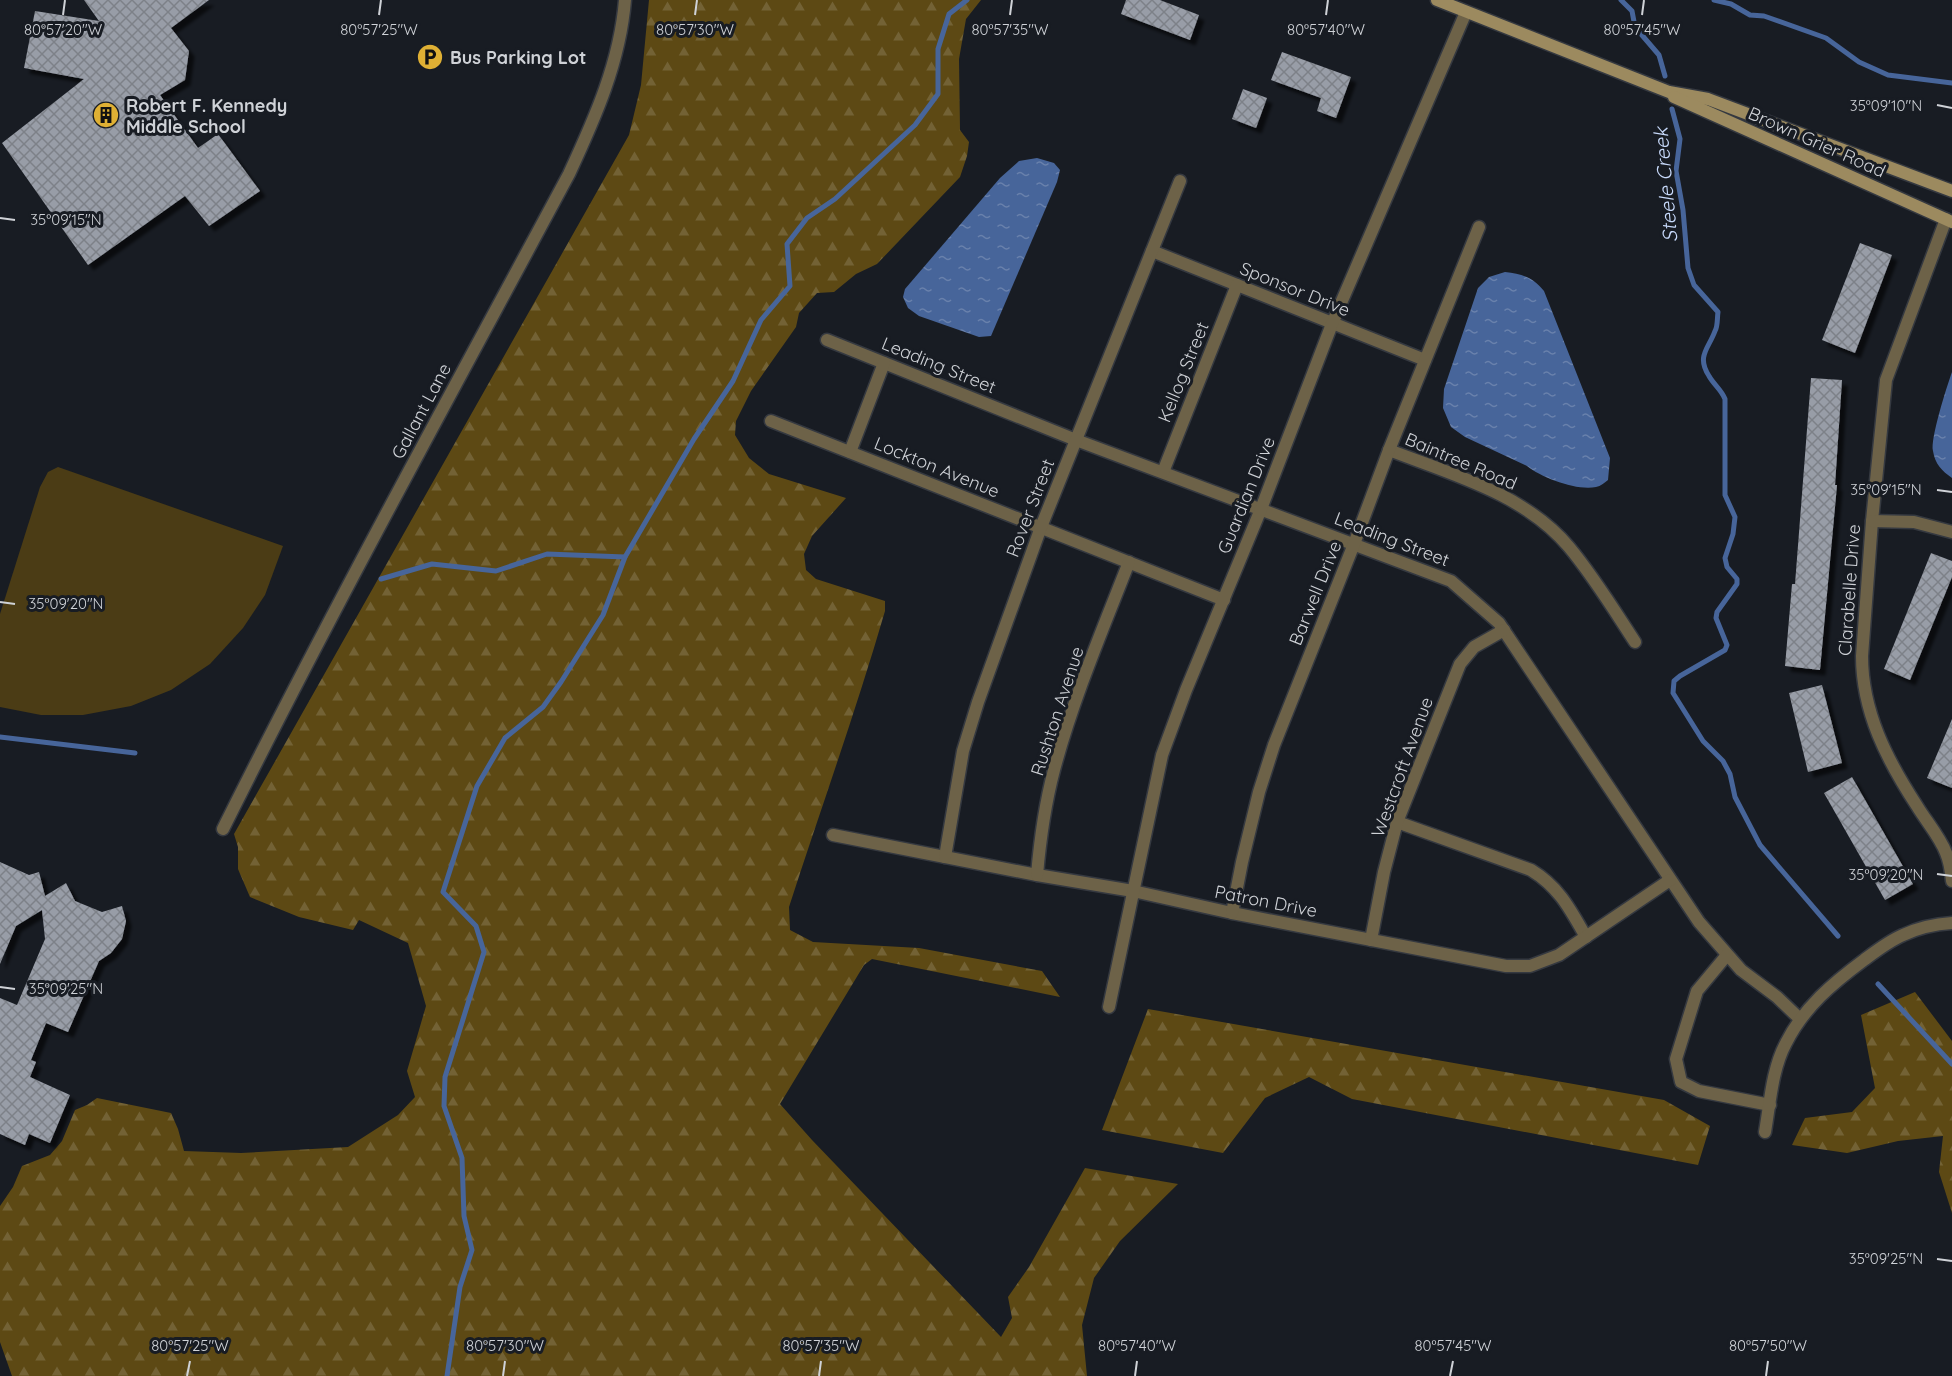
<svg xmlns="http://www.w3.org/2000/svg" width="1952" height="1376" viewBox="0 0 1952 1376" font-family="Quicksand,sans-serif">
<style>
.forest{fill:url(#forest-firs)}
.pitch{fill:#4b3c15}
.water{fill:url(#water-ripples)}
.lines{fill:none;stroke-linecap:round;stroke-linejoin:round}
.stream{stroke:#47659a;stroke-width:5}
.building{fill:url(#building-cross-hatch);filter:url(#shadow)}
.minor-casing{stroke:#353940;stroke-width:15}
.secondary-casing{stroke:#353940;stroke-width:15}
.minor{stroke:#6d6248;stroke-width:12}
.secondary{stroke:#9c8a5f;stroke-width:12}
.ticks{fill:none;stroke:#cfd2d7;stroke-width:2}
.labels{text-anchor:middle;dominant-baseline:central;stroke-width:6;stroke-linejoin:round;paint-order:stroke}
.poi-label{font-size:18px;font-weight:bold;fill:#cfd2d7;stroke:#181c23;text-anchor:start}
.street-label{font-size:18px;fill:#cfd2d7;stroke:#181c23}
.water-label{font-size:20px;font-style:italic;fill:#c8dafb;stroke:#181c23}
.ticks-label{font-size:15px;text-anchor:middle;fill:#cfd2d7;stroke:#181c23;stroke-width:6;stroke-linejoin:round;paint-order:stroke}
</style>
<defs>
<pattern id="forest-firs" width="22" height="20" patternUnits="userSpaceOnUse" patternTransform="scale(1.5)"><rect width="22" height="20" fill="#5d4914"/><path d="M5 1l3.5 6h-7zM16 11l3.5 6h-7z" fill="#736235"/></pattern>
<pattern id="water-ripples" width="26" height="14" patternUnits="userSpaceOnUse" patternTransform="scale(1.5)"><rect width="26" height="14" fill="#47659a"/><path d="M2 4q2-2 4 0t4 0M15 11q2-2 4 0t4 0" fill="none" stroke="#6981ac"/></pattern>
<pattern id="building-cross-hatch" width="8" height="8" patternUnits="userSpaceOnUse" patternTransform="scale(1.5)"><rect width="8" height="8" fill="#989da7"/><path d="M0 0l8 8M0 8l8-8" fill="none" stroke="#7d8188"/></pattern>
<filter id="shadow"><feDropShadow dx="5.5" dy="5.5" stdDeviation="1.5" flood-color="#0009"/></filter>
</defs>
<rect width="100%" height="100%" fill="#181c23"/>
<!-- forest -->
<g class="forest">
<path d="M649,0h332l-15,19 -7,40 1,71 9,12 -2,14 -7,21 -83,87 -21,10 -22,18 -17,1 -18,20 -3,14 -45,64 -15,30 -1,14 14,23 20,16 77,24 -34,38 -8,18 2,16 10,9 69,22v10c-29,100 -64,197 -96,296l1,23 23,12 106,6 123,23 18,26 -188,-38 -8,6 -84,139 32,36 189,197 11,-19 -4,-21 21,-30 56,-99 93,16 -58,57 -26,37 -12,47 5,51h-1075l-12,-34v-136l13,-19 9,-21 28,-11 12,-14 13,-31 12,-5 10,-7 74,15 7,16 6,22 57,2 107,-6 50,-32 17,-18 -8,-26 19,-65 -18,-63 -49,-23 -6,10 -54,-13 -49,-20 -12,-28v-22l-4,-13 395,-699 12,-50z"/>
<path d="M1915,992l37,49v172l-13,-41 4,-36 -45,5 -51,12 -55,-8 13,-27 47,-6 23,-24 -14,-73z"/>
<path d="M1148,1009l516,91 46,26 -12,39 -346,-66 -43,-22 -44,21 -42,55 -121,-23z"/>
</g>
<!-- pitch -->
<path class="pitch" d="M58,467l225,79 -18,49 -22,33 -33,36 -39,26 -40,16 -48,9h-42l-41,-8v-93l40,-127 8,-15z"/>
<!-- water -->
<g class="water">
<path d="M1037,158l17,5 6,7 -3,12 -66,154 -12,1 -60,-21 -11,-8 -5,-11 2,-8 95,-111 19,-17z"/>
<path d="M1505,272c17,2 28,5 39,19l66,167 -2,22c-4,3 -7,6 -12,7 -19,4 -54,-9 -69,-21l-62,-29 -14,-10 -8,-19 1,-19 34,-101 11,-11z"/>
<path d="M1952,372v106c-10,-7 -17,-14 -19,-27 -3,-12 14,-65 19,-79z"/>
</g>
<g class="lines">
<!-- stream -->
<g class="stream">
<path d="M1621,0l11,11 3,16 24,28 6,21"/>
<path d="M1714,0l17,4 19,11 14,1 62,22 33,24 29,13 64,8"/>
<path d="M1672,109l8,30 -4,32 7,39 5,58 6,17 24,27c-1,6 0,14 -3,19 -6,17 -19,25 -6,45 5,9 12,13 16,23v96l10,22 -2,17 -8,24 2,9 10,12v5l-20,28 -1,6 11,27 -2,5 -45,26 -6,5 -1,12 30,48 20,20 7,13 5,23 25,48 78,91"/>
<path d="M381,579l51,-15 64,7 51,-17 78,3"/>
<path d="M0,737l135,16"/>
<path d="M1878,984l74,80"/>
<path d="M447,1376l13,-89 12,-37 -8,-34 -2,-58 -18,-52 1,-29 39,-125 -8,-26 -33,-34 34,-106 28,-48 38,-31 18,-25 42,-67 22,-58 69,-118 39,-58 28,-61 29,-34 -3,-42 20,-26 28,-19 80,-74 23,-31v-45l11,-35 18,-14"/>
</g>
</g>
<!-- building -->
<g class="building">
<path d="M84,0h125l-38,28 18,23 -4,29 -25,15 38,53 20,-14 42,57 -51,35 -24,-30 -97,69 -86,-122 82,-64 -60,-11 11,-57 64,10z"/>
<path d="M1126,0h34l39,15 -9,25 -69,-26z"/>
<path d="M1282,52l69,25 -15,41 -19,-7 4,-13 -50,-18z"/>
<path d="M1243,89l24,9 -11,30 -24,-9z"/>
<path d="M1860,243l32,12 -37,98 -33,-13z"/>
<path d="M1811,378l31,2 -7,105h2l-17,185 -35,-4 7,-82h3z"/>
<path d="M1931,553l21,8v16l-42,103 -26,-11z"/>
<path d="M1822,685l20,78 -34,9 -19,-79z"/>
<path d="M1952,719v69l-25,-10z"/>
<path d="M1852,777l61,107 -28,16 -61,-107z"/>
<path d="M0,862l29,13 10,-3 6,24 21,-13 9,18 27,11 20,-6 4,15 -4,18 -11,14 -12,8 -31,71 -22,-9 -15,37 5,2 -6,15 40,18 -20,48 -21,-9 -4,11 -25,-11v-136l17,7 28,-66 -3,-29 -26,16 -16,38z"/>
</g>
<g class="lines">
<!-- minor casing -->
<g class="minor-casing">
<g id="minor">
<path d="M1946,219l-60,161 -14,141 -10,135c0,56 25,104 55,150 9,15 23,31 29,47 4,9 5,18 6,28"/>
<path d="M1152,251l273,109"/>
<path d="M827,340l249,100 375,141 48,42 200,299 42,48 36,27 23,22"/>
<path d="M771,421l453,179"/>
<path d="M1389,450c62,24 136,44 180,97 25,30 45,63 66,95"/>
<path d="M850,452l34,-89"/>
<path d="M1163,472l74,-187"/>
<path d="M1872,521l42,1 38,10"/>
<path d="M1397,822l134,48c28,17 39,39 55,67"/>
<path d="M223,829c110,-221 229,-437 346,-655 26,-56 51,-112 56,-174"/>
<path d="M833,835l204,40 96,16 99,22 274,53h24l29,-11 111,-75"/>
<path d="M945,857l18,-106 15,-49 63,-175 139,-346"/>
<path d="M1037,875c3,-35 8,-71 17,-105 19,-71 48,-139 75,-208"/>
<path d="M1232,913l10,-51 17,-70 15,-47 80,-201 35,-94 90,-223"/>
<path d="M1371,940l13,-68 13,-50 63,-158 14,-17 30,-17"/>
<path d="M1727,955l-30,36 -21,68 5,23 18,9 71,14"/>
<path d="M1109,1007l53,-252 24,-65 75,-181 71,-185 134,-312"/>
<path d="M1765,1132c5,-29 7,-63 21,-89 18,-36 47,-60 78,-83 12,-9 25,-19 39,-25 15,-7 33,-11 49,-12"/>
</g>
</g>
<!-- secondary casing -->
<g class="secondary-casing">
<g id="secondary">
<path d="M1437,0l232,92 39,7 244,92"/>
<path d="M1674,97l278,125"/>
</g>
</g>
<!-- minor -->
<use href="#minor" class="minor"/>
<!-- secondary -->
<use href="#secondary" class="secondary"/>
</g>
<!-- ticks -->
<path class="ticks" d="M63,15l2,-15M379,15l2,-15M695,15l2,-15M1010,15l2,-15M1326,15l2,-15M1642,15l2,-15M1937,105l15,3M0,218l15,2M1937,490l15,2M0,602l15,2M1937,874l15,2M0,987l15,2M1937,1259l15,2M187,1376l3,-15M503,1376l2,-15M819,1376l2,-15M1135,1376l2,-15M1450,1376l3,-15M1766,1376l2,-15"/>
<!-- icons -->
<defs>
<g id="parking-disc" transform="scale(1.35)"><circle r="9.5" fill="#dfb034" stroke="#181c23"/><path d="M-3.5-5.5H1a3.5 3.5 0 0 1 0 7H-1V5.5H-3.5ZM-1-3.4V-.6H.8a1.4 1.4 0 0 0 0-2.8Z" fill="#111"/></g>
<g id="building-disc" transform="scale(1.35)"><circle r="9.5" fill="#dfb034" stroke="#181c23"/><path d="M-4-6H4V6H1V3H-1V6H-4ZM-2.5-4.3h1.7v1.8h-1.7ZM.8-4.3h1.7v1.8H.8ZM-2.5-1h1.7V.8h-1.7ZM.8-1h1.7V.8H.8Z" fill="#111"/></g>
</defs>
<g fill-rule="evenodd">
<use href="#parking-disc" x="430" y="57"/>
<use href="#building-disc" x="106" y="115"/>
</g>
<g class="labels">
<!-- poi labels -->
<g class="poi-label">
<text x="450" y="57">Bus Parking Lot</text>
<text x="126" y="105">Robert F. Kennedy<tspan x="126" dy="21">Middle School</tspan></text>
</g>
<!-- street labels -->
<g class="street-label">
<text transform="translate(1817 142) rotate(24)">Brown Grier Road</text>
<text transform="translate(1295 289) rotate(22)">Sponsor Drive</text>
<text transform="translate(939 365) rotate(22)">Leading Street</text>
<text transform="translate(1183 372) rotate(-68)">Kellog Street</text>
<text transform="translate(421 411) rotate(-62)">Gallant Lane</text>
<text transform="translate(1461 461) rotate(23)">Baintree Road</text>
<text transform="translate(937 467) rotate(22)">Lockton Avenue</text>
<text transform="translate(1246 495) rotate(-68)">Guardian Drive</text>
<text transform="translate(1030 508) rotate(-69)">Rover Street</text>
<text transform="translate(1392 539) rotate(21)">Leading Street</text>
<text transform="translate(1849 590) rotate(-86)">Clarabelle Drive</text>
<text transform="translate(1315 593) rotate(-68)">Barwell Drive</text>
<text transform="translate(1057 711) rotate(-72)">Rushton Avenue</text>
<text transform="translate(1402 767) rotate(-70)">Westcroft Avenue</text>
<text transform="translate(1266 901) rotate(11)">Patron Drive</text>
</g>
<!-- water labels -->
<g class="water-label">
<text transform="translate(1665 185) rotate(-95)">Steele Creek</text>
</g>
</g>
<g class="ticks-label">
<text x="63" y="35">80°57'20"W</text>
<text x="379" y="35">80°57'25"W</text>
<text x="695" y="35">80°57'30"W</text>
<text x="1010" y="35">80°57'35"W</text>
<text x="1326" y="35">80°57'40"W</text>
<text x="1642" y="35">80°57'45"W</text>
<text x="1886" y="111">35°09'10"N</text>
<text x="66" y="225">35°09'15"N</text>
<text x="1886" y="495">35°09'15"N</text>
<text x="66" y="609">35°09'20"N</text>
<text x="1886" y="880">35°09'20"N</text>
<text x="66" y="994">35°09'25"N</text>
<text x="1886" y="1264">35°09'25"N</text>
<text x="190" y="1351">80°57'25"W</text>
<text x="505" y="1351">80°57'30"W</text>
<text x="821" y="1351">80°57'35"W</text>
<text x="1137" y="1351">80°57'40"W</text>
<text x="1453" y="1351">80°57'45"W</text>
<text x="1768" y="1351">80°57'50"W</text>
</g>
</svg>
